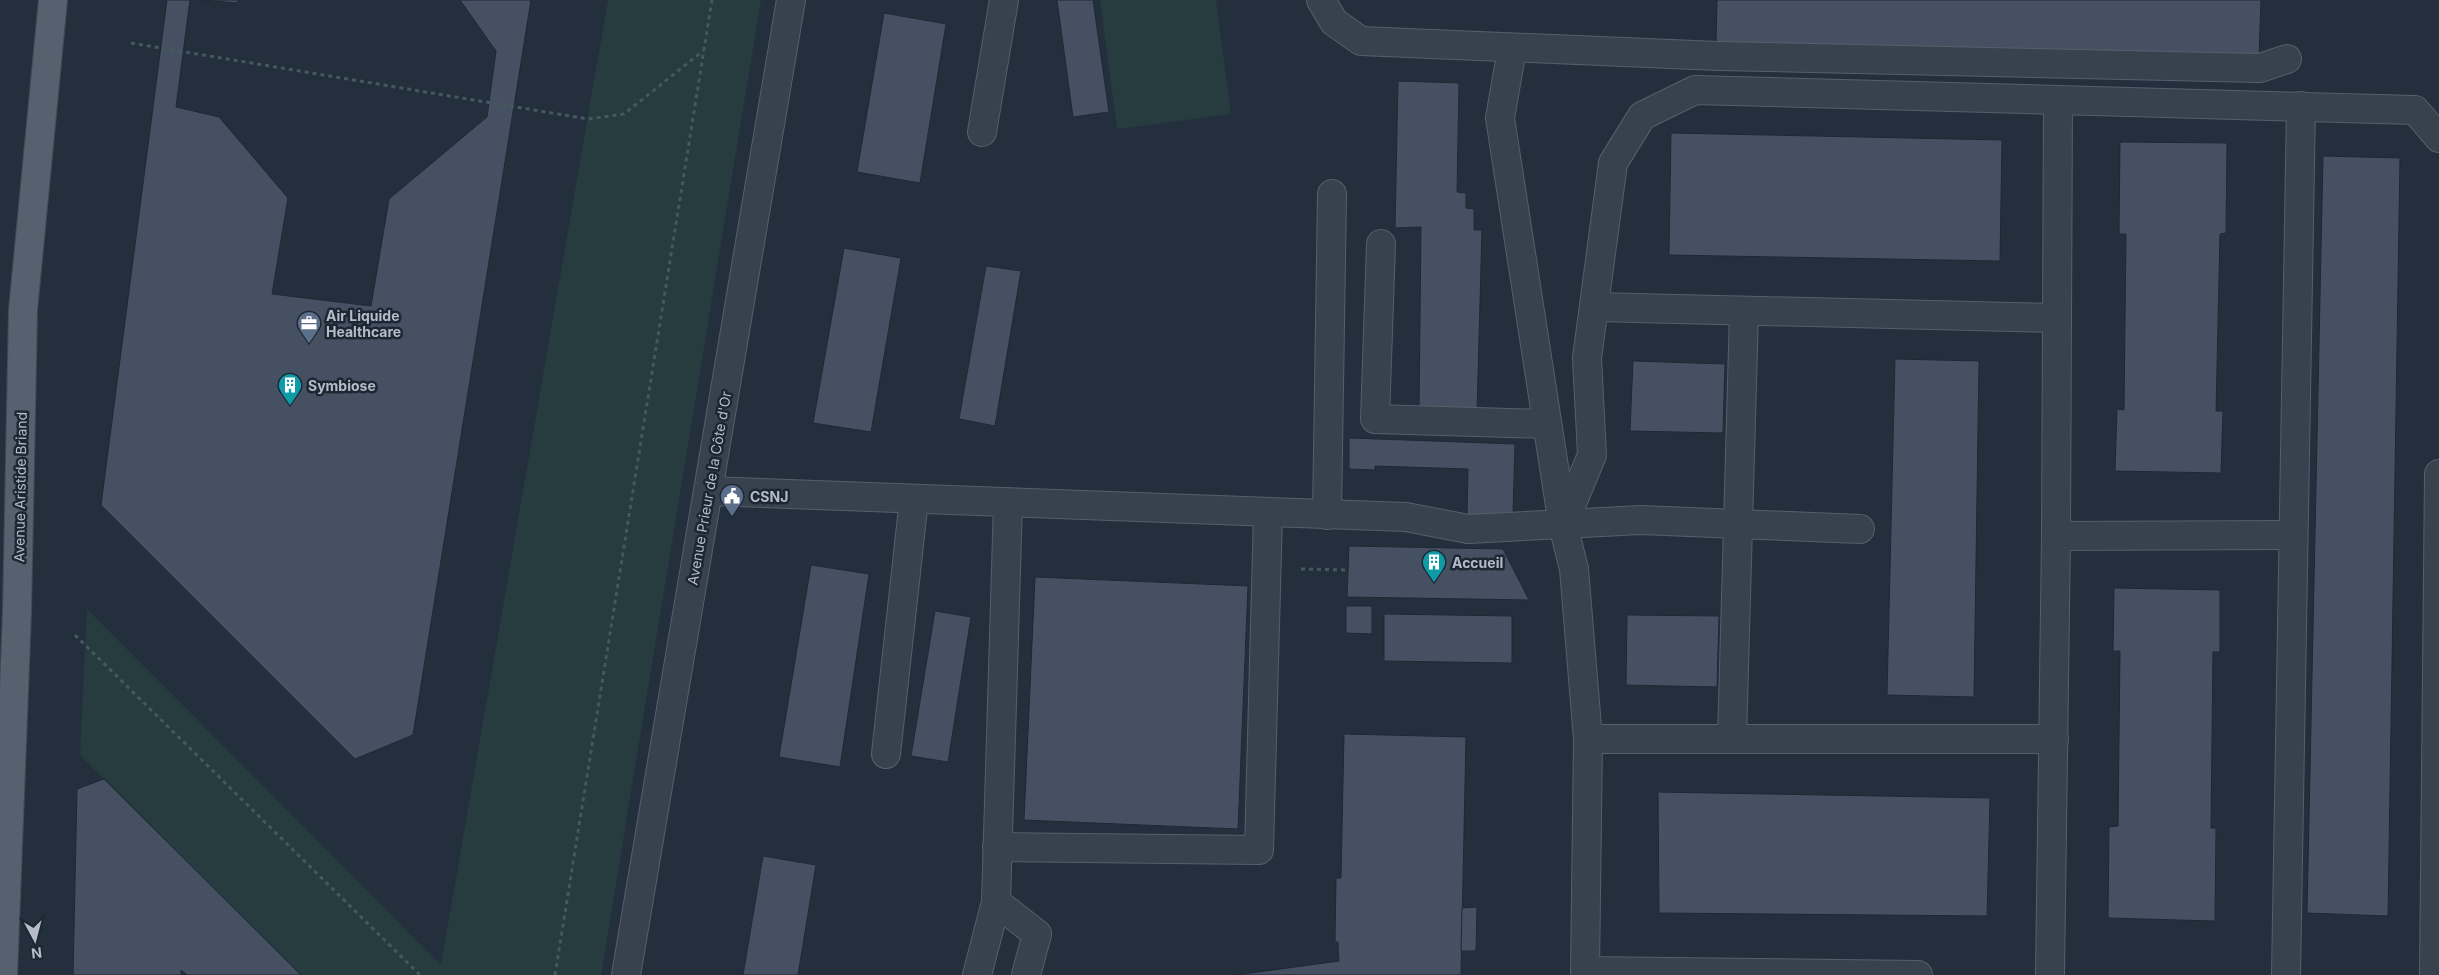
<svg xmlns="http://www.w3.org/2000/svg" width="2439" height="975" viewBox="0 0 2439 975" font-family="Inter,sans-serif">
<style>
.green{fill:#263c3f}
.building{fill:#455162;stroke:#1f2835}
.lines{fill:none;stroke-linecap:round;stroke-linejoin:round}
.minor-casing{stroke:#565f6c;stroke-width:30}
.major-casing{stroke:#414a57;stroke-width:30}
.path{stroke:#44595c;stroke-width:3;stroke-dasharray:4 4;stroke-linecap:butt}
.minor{stroke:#38414e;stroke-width:28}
.major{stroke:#56606e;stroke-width:28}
.labels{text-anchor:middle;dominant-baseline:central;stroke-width:5;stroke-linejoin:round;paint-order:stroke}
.poi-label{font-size:14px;font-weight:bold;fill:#b4bcc9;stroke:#1d2633;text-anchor:start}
.street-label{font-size:14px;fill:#b4bcc9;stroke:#1d2633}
</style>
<rect width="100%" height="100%" fill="#242f3e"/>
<!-- green -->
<g class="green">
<path d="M608,0h153l-160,975h-300l-221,-220 7,-146 354,356z"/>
<path d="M1100,0h116l15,114 -114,15z"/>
</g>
<!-- building -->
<g class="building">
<path d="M167,0h23l-14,107 43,10 69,81 -16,96 99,12 18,-107 98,-82 9,-66 -36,-51h71l-118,735 -58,24 -254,-254z"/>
<path d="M203,0h36l-3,3z"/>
<path d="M1057,0h36l16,112 -36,5z"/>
<path d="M1717,0h544l-2,56 -543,-11z"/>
<path d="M884,13l62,11 -26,159 -63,-11z"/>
<path d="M1398,81l61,2 -2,109 9,1v15l8,1v21h8l-5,182 -58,-1 2,-184 -26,1z"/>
<path d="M1671,133l331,7 -2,121 -331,-6z"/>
<path d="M2120,142l107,1 -1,90 -6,1 -4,177h7l-2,62 -106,-2 2,-62 7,1 2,-176h-7z"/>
<path d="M2323,156l77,2 -12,758 -81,-3z"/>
<path d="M844,248l57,10 -30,174 -58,-9z"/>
<path d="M986,266l35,5 -26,155 -36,-7z"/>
<path d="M1895,359l84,2 -5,336 -87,-2z"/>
<path d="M1633,361l92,3 -2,69 -93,-2z"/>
<path d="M1349,438l166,6 -2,71h-46l1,-46 -93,-3v4l-26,-1z"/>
<path d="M1349,546l154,3 26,51 -182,-3z"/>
<path d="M811,565l58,9 -29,193 -61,-10z"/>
<path d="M1035,577l213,9 -10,243 -214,-9z"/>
<path d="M2114,588l106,2v62h-7l-2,176h5l-1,93 -107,-3 1,-91 9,-1 2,-175h-7z"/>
<path d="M1346,606h26v28l-26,-1z"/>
<path d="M935,611l36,6 -23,145 -37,-6z"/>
<path d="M1384,614l128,2v47l-128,-2z"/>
<path d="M1627,615l92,1 -2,71 -91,-2z"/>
<path d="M1344,734l122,3 -5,238h-225l103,-14 -1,-19h-3l1,-64h5z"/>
<path d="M104,779l197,196h-114l-6,-5v5h-108l4,-186z"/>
<path d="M1658,792l332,6 -3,118 -328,-3z"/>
<path d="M763,856l53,9 -18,110h-55z"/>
<path d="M1477,907l-1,44h-15l1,-43z"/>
</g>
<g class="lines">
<!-- minor casing -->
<g class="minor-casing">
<g id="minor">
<path d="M1321,0l13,22 27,19 357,15 542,12 27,-9"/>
<path d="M1512,49l-12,69 63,407"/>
<path d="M982,132l22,-132"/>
<path d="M1381,244l-6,175 172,5"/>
<path d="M1595,307l462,11"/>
<path d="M708,491l698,26 62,12 173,-9 219,9"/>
<path d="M1327,515l5,-321"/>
<path d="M2056,536l237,-1"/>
<path d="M1588,739h466"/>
<path d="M1732,739l12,-427"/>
<path d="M886,754l28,-255"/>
<path d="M997,847l262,3 9,-337"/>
<path d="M996,902l41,32 -11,41"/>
<path d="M626,975l165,-975"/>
<path d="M977,975l19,-73 12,-399"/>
<path d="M1918,975l-333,-4 3,-232 -14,-170 -11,-44 29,-70 -5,-97 26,-195 29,-47 53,-26 363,10"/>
<path d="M2050,975l6,-439 2,-436 357,10 24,28"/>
<path d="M2286,975l15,-869"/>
<path d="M2434,975l5,-501"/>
</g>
</g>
<!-- major casing -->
<g class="major-casing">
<path id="major" d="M3,975l14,-363 6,-302 30,-310"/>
</g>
<!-- path -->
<g class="path">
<path d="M131,43l457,76 36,-5 79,-63"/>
<path d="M1301,569l47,1"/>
<path d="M75,635l345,340"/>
<path d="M555,975l157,-975"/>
</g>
<!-- minor -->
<use href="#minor" class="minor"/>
<!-- major -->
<use href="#major" class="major"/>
</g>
<!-- icons -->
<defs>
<g id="office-pin" transform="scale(1.25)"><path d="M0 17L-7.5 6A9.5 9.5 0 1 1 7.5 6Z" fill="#5c6f8a" stroke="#1d2633"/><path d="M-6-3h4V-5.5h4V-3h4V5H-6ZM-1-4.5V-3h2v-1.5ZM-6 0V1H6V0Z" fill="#fff"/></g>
<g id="building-pin" transform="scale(1.25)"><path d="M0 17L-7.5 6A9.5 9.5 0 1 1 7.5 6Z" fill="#0f9aa8" stroke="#1d2633"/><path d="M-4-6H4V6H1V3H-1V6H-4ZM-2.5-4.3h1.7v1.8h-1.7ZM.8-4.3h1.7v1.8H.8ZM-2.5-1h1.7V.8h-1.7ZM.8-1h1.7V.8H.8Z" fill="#fff"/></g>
<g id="civic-pin" transform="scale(1.25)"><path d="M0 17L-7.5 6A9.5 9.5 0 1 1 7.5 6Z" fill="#5c6f8a" stroke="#1d2633"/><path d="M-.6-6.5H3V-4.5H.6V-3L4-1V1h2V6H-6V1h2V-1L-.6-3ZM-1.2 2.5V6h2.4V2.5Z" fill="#fff"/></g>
</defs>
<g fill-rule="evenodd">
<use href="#office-pin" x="309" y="323"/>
<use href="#building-pin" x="290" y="385"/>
<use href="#civic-pin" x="732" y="496"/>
<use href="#building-pin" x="1434" y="562"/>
</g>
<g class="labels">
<!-- poi labels -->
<g class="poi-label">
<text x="326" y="315">Air Liquide<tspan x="326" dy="16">Healthcare</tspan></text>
<text x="308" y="385">Symbiose</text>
<text x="750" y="496">CSNJ</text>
<text x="1452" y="562">Accueil</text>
</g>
<!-- street labels -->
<g class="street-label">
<text transform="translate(20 487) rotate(-89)">Avenue Aristide Briand</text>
<text transform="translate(709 488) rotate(-80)">Avenue Prieur de la Côte d'Or</text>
</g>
</g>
<!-- north arrow -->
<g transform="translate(35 940) rotate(173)" stroke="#1d2633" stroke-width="4" paint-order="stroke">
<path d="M0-4L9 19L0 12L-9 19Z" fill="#b4bcc9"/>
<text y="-8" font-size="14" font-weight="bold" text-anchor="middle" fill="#b4bcc9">N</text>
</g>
</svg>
